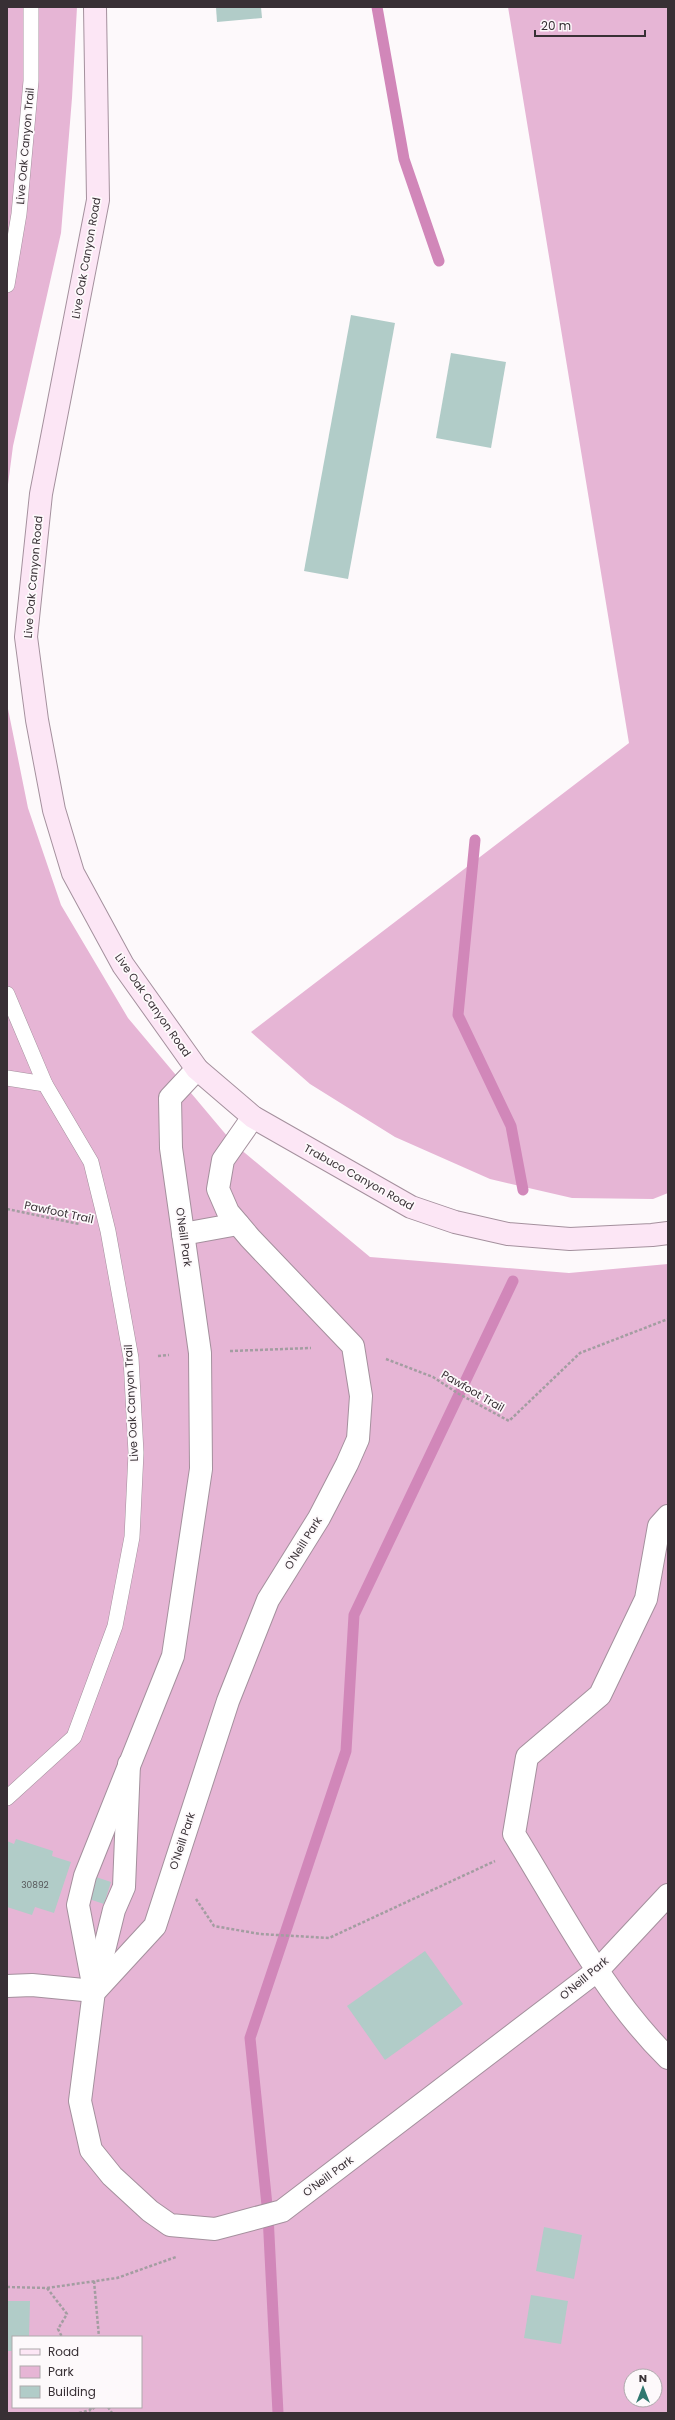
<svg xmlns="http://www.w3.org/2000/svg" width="675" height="2420" viewBox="0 0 675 2420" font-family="Poppins,sans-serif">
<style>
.green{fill:#e6b5d5;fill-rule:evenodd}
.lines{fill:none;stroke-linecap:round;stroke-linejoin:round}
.stream{stroke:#d187b9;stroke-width:11}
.building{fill:#b1ccc8}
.lane-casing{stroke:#a4909d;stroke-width:16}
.street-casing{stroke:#a4909d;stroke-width:24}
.secondary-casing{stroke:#a4909d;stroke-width:24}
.path{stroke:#a39da1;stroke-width:2.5;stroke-dasharray:3 2;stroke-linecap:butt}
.lane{stroke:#fff;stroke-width:15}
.street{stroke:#fff;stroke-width:22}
.secondary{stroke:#fce6f5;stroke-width:22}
.labels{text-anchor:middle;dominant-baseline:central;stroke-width:3.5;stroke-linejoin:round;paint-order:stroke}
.number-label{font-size:9px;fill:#56575a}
.street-label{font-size:11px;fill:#383035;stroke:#fdf9fb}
</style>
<rect width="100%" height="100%" fill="#fdf9fb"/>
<!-- green -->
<g class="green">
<path d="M7,7h70l-5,91 -11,135 -48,213 -6,46z"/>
<path d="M508,7h160v1186l-15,6 -81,-1 -82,-19 -95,-42 -85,-53 -59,-52 378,-289z"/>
<path d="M7,704l21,104 33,97 67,113 105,125 137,114 199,16 99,-9v1149h-661zM13,2337h128v70h-128zM631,2376h24v24h-24z"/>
</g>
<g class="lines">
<!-- stream -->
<g class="stream">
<path d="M377,7l27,152 35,102"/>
<path d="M475,840l-17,175 53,111 12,64"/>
<path d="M278,2413l-10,-198 -18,-177 96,-287 8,-136 159,-334"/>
</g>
</g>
<!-- building -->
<g class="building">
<path d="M216,7h45l1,11 -45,4z"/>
<path d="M351,315l44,8 -47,256 -44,-8z"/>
<path d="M451,353l55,9 -15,86 -55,-10z"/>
<path d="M16,1839l37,12 -1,5 19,6 -17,51 -19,-6 -3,8 -25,-8v-66l7,3z"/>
<path d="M96,1877l15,5 -7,22 -15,-5z"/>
<path d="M425,1951l38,53 -78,56 -38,-54z"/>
<path d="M544,2227l38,8 -8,44 -38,-8z"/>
<path d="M531,2295l37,6 -7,43 -37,-6z"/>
<path d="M7,2301h23l-1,36h-16v14h-6z"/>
</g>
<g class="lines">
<!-- lane casing -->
<g class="lane-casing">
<g id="lane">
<path d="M7,285l12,-71 12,-133v-74"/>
<path d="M7,994l38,90 46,78 17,69 23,127 5,95 -4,84 -17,89 -41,111 -67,61"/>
<path d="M7,1078l38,6"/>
</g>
</g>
<!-- street casing -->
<g class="street-casing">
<g id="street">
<path d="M183,1234l55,-10"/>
<path d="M668,1516l-9,10 -13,73 -46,96 -73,62 -13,77c47,76 90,161 154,224"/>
<path d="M129,1764l-5,123 -10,23 -20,81 -14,110 11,49 21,26 38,35 20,14 45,4 67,-18 316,-241 70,-75"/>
<path d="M93,1984l-15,-79 7,-29 88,-220 28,-187 -1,-116 -29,-205 -1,-50 27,-29"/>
<path d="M7,1986l25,-1 62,6"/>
<path d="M97,1989l58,-63 73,-225 40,-101 51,-82 28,-54 11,-25 3,-43 -8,-50 -103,-108 -22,-26 -10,-23 5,-29 30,-43"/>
</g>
</g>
<!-- secondary casing -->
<g class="secondary-casing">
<path id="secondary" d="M95,7l3,193 -57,294 -15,143 11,83 17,90 19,63 50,92 74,104 56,48 158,90 44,15 53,12 62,5 82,-4 16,-2"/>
</g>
<!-- path -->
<g class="path">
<path d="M7,1209l72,15"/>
<path d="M230,1351l81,-3"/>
<path d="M158,1356l11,-1"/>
<path d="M386,1359l47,18 26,17 50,27 71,-68 88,-34"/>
<path d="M196,1899l18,27 46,8 69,4 166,-77"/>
<path d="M94,2281l5,56"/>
<path d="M7,2287l40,1 70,-10 59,-21"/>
<path d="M47,2288l20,26 -9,15 4,8"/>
<path d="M90,2407l1,3 4,-3"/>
<path d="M108,2407l4,6"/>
<path d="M79,2413l12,-3"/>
</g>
<!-- lane -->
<use href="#lane" class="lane"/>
<!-- street -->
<use href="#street" class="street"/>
<!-- secondary -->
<use href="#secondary" class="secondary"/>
</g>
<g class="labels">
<!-- number labels -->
<g class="number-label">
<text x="35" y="1885">30892</text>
</g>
<!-- street labels -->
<g class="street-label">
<text transform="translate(25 146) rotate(-85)">Live Oak Canyon Trail</text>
<text transform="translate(86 258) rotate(-80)">Live Oak Canyon Road</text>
<text transform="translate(33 577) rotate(-85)">Live Oak Canyon Road</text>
<text transform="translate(153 1005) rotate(55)">Live Oak Canyon Road</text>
<text transform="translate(359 1177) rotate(29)">Trabuco Canyon Road</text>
<text transform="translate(59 1212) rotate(12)">Pawfoot Trail</text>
<text transform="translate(184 1237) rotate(82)">O'Neill Park</text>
<text transform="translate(473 1391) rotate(30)">Pawfoot Trail</text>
<text transform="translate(131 1403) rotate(-93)">Live Oak Canyon Trail</text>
<text transform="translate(303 1543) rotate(-58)">O'Neill Park</text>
<text transform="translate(182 1841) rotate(-72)">O'Neill Park</text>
<text transform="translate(584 1978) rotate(-40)">O'Neill Park</text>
<text transform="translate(328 2176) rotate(-37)">O'Neill Park</text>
</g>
</g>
<!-- border -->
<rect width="675" height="2420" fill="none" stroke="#383035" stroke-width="16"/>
<!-- legend -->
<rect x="12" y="2336" width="130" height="72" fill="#fdf9fb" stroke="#aea9ac"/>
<rect x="20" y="2349" width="20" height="6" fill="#fce6f5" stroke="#aea9ac"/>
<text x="48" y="2356" font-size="12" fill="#383035">Road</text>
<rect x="20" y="2366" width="20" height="12" fill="#e6b5d5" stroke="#aea9ac"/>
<text x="48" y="2376" font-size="12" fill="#383035">Park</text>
<rect x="20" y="2386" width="20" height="12" fill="#b1ccc8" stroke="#aea9ac"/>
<text x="48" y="2396" font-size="12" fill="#383035">Building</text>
<!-- north arrow -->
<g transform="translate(643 2388)"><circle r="19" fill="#fdf9fb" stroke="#aea9ac"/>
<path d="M0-3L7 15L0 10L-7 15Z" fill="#307870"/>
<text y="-6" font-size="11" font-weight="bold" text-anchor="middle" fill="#383035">N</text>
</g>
<!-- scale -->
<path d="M535 30v6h110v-6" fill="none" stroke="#383035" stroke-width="2"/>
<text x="541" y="30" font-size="12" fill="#383035" stroke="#fdf9fb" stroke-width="3" paint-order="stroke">20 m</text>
</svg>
